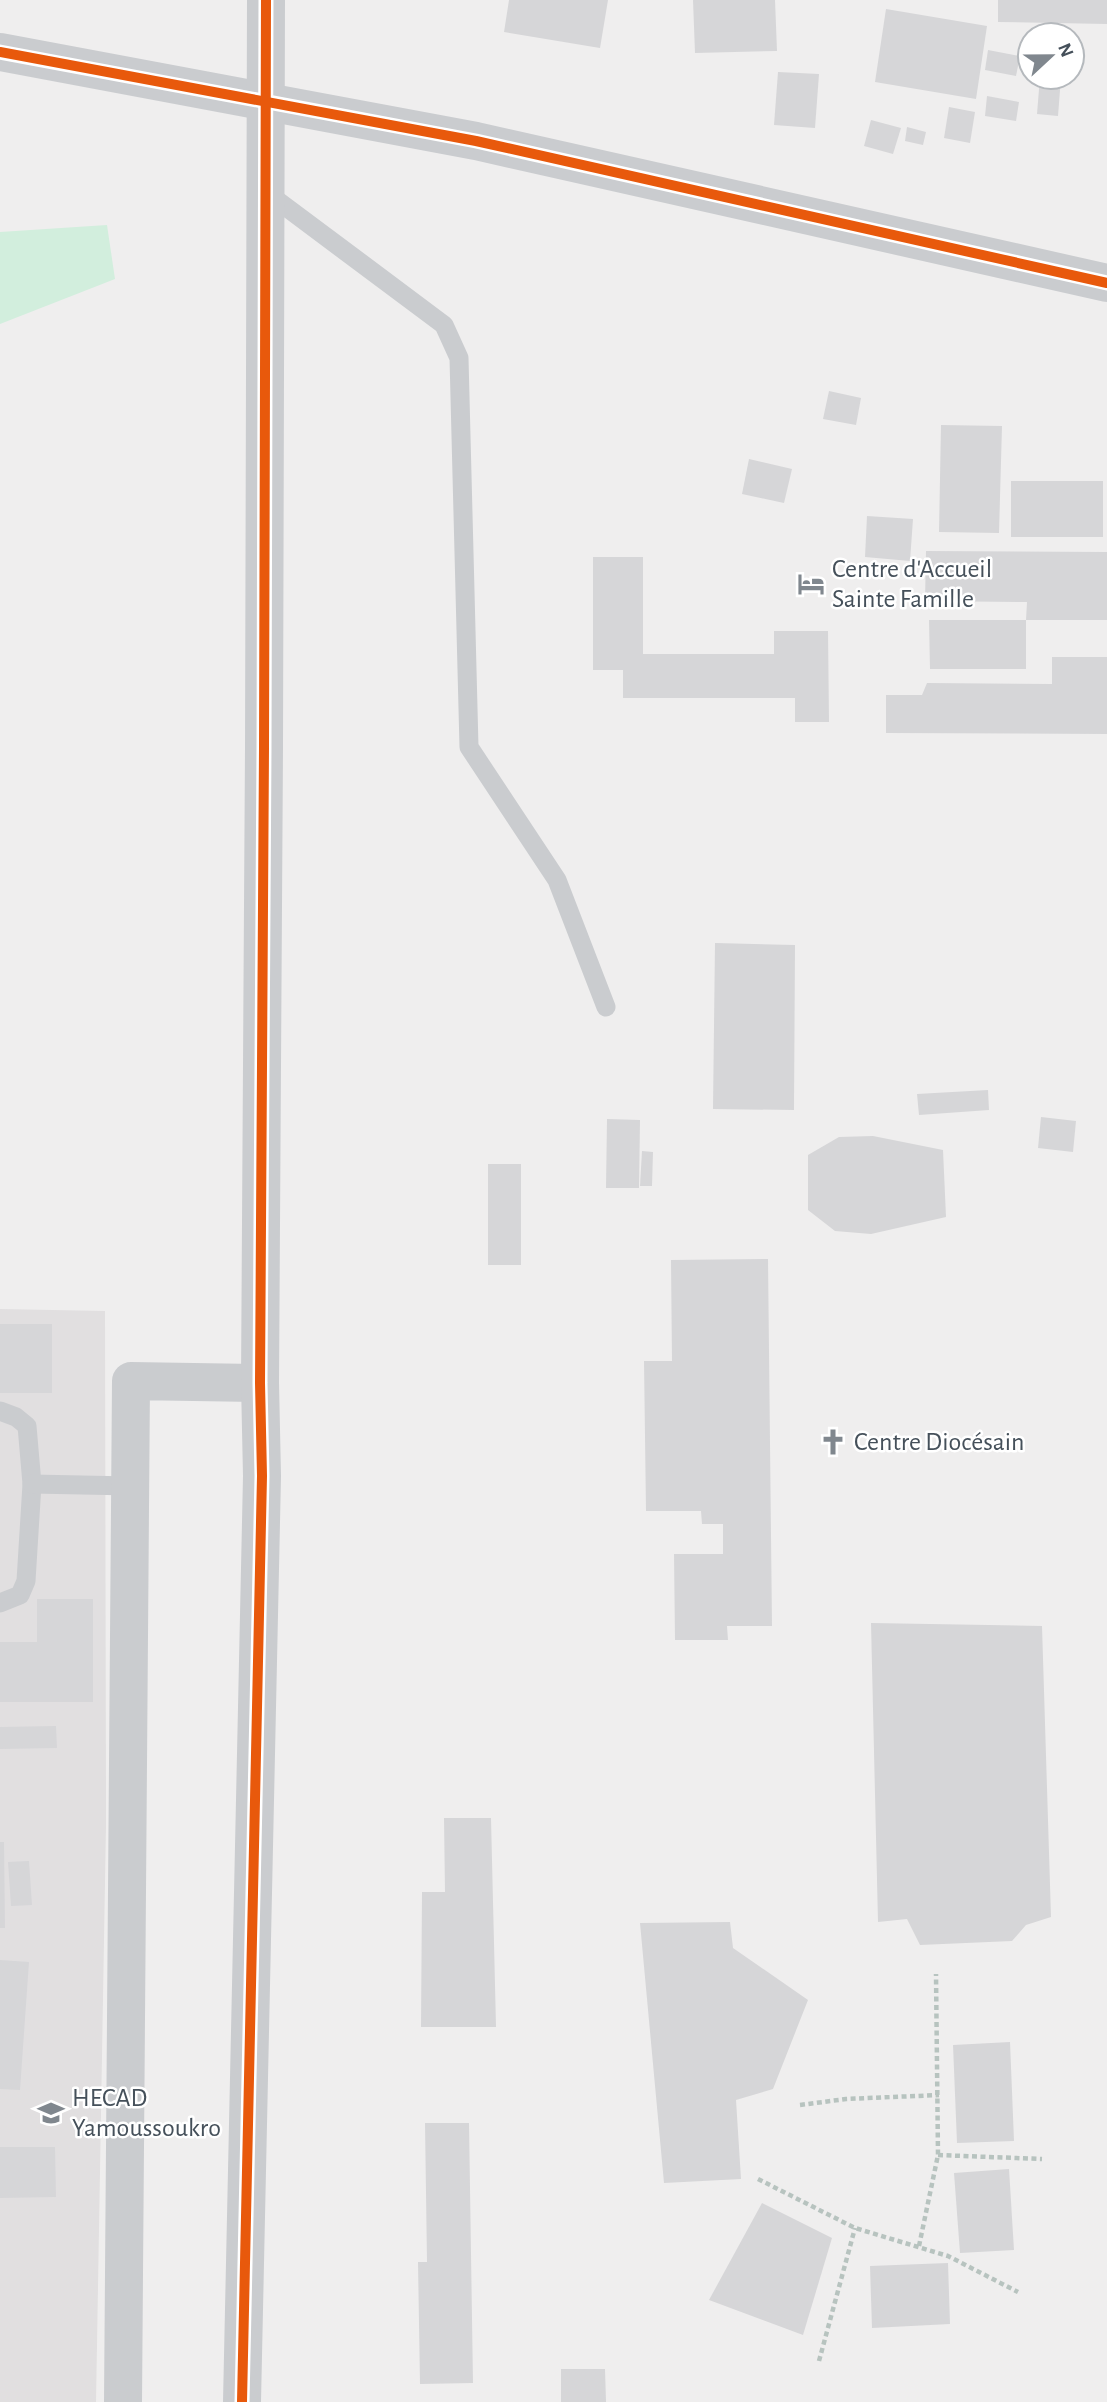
<svg xmlns="http://www.w3.org/2000/svg" width="1107" height="2402" viewBox="0 0 1107 2402" font-family="'Alegreya Sans',sans-serif">
<style>
.education{fill:#e1dfe0}
.green{fill:#d2eedd}
.building{fill:#d6d6d8}
.lines{fill:none;stroke-linecap:round;stroke-linejoin:round}
.path{stroke:#b7c3bf;stroke-width:4.5;stroke-dasharray:5 3.5;stroke-linecap:butt}
.lane{stroke:#cacccf;stroke-width:19}
.street{stroke:#cacccf;stroke-width:38}
.cycleway-casing{stroke:#fff;stroke-width:15}
.cycleway{stroke:#e8590c;stroke-width:10}
.labels{text-anchor:middle;dominant-baseline:central;stroke-width:5;stroke-linejoin:round;paint-order:stroke}
.poi-label{font-size:26px;fill:#45505a;stroke:#fff;text-anchor:start}
</style>
<rect width="100%" height="100%" fill="#efeeee"/>
<!-- education -->
<path class="education" d="M0,1309l105,2 1,513 -10,578h-96z"/>
<!-- green -->
<path class="green" d="M107,225l8,54 -115,45v-92z"/>
<!-- building -->
<g class="building">
<path d="M509,0h99l-8,48 -96,-16z"/>
<path d="M693,0h82l2,51 -82,2z"/>
<path d="M998,0h109v24l-109,-2z"/>
<path d="M886,9l101,17 -11,73 -101,-17z"/>
<path d="M988,50l32,6 -4,20 -31,-6z"/>
<path d="M778,72l41,2 -4,54 -41,-3z"/>
<path d="M1040,77h21l-3,39 -21,-2z"/>
<path d="M987,96l32,6 -3,19 -31,-5z"/>
<path d="M949,107l26,5 -5,31 -26,-5z"/>
<path d="M871,120l30,8 -8,26 -29,-8z"/>
<path d="M907,127l19,5 -3,13 -18,-4z"/>
<path d="M829,391l32,7 -5,27 -33,-6z"/>
<path d="M941,425l61,1 -3,107 -60,-1z"/>
<path d="M749,459l43,10 -8,34 -42,-9z"/>
<rect x="1011" y="481" width="92" height="56"/>
<path d="M867,516l46,3 -3,42 -45,-4z"/>
<path d="M926,551l181,1v68h-81l1,-18 -102,-1z"/>
<path d="M593,557h50v97h131v-23h54l1,91h-34v-24h-172v-28h-30z"/>
<path d="M929,620h97v49h-96z"/>
<path d="M1052,657h55v77l-221,-1v-38h36l5,-12 125,1z"/>
<path d="M715,943l80,2 -1,165 -81,-1z"/>
<path d="M988,1090l1,20 -70,5 -2,-21z"/>
<path d="M1041,1117l35,4 -3,31 -35,-4z"/>
<path d="M607,1119l33,1 -1,68h-33z"/>
<path d="M873,1136l70,14 3,67 -75,17 -36,-3 -27,-21v-55l31,-18z"/>
<path d="M642,1151l11,1 -1,34h-12z"/>
<rect x="488" y="1164" width="33" height="101"/>
<path d="M768,1259l4,367h-45l1,14h-53l-1,-86h49v-30h-21l-1,-13h-55l-2,-150h28l-1,-101z"/>
<rect x="0" y="1324" width="52" height="69"/>
<path d="M37,1599h56v103h-93v-60h37z"/>
<path d="M871,1623l171,3 9,291 -25,8 -14,16 -92,4 -13,-26 -29,3z"/>
<path d="M56,1726l1,22 -57,1v-22z"/>
<path d="M444,1818h47l5,209h-75l1,-135h23z"/>
<path d="M0,1842h4l1,86h-5z"/>
<path d="M29,1861l3,44 -21,1 -3,-44z"/>
<path d="M730,1922l3,26 75,52 -35,89 -37,11 5,79 -77,4 -24,-260z"/>
<path d="M0,1960l29,2 -9,128 -20,-1z"/>
<path d="M1010,2042l4,99 -57,2 -4,-98z"/>
<path d="M425,2123h44l4,260 -53,1 -2,-122h9z"/>
<path d="M0,2147h55l1,50 -56,1z"/>
<path d="M1009,2169l5,81 -54,3 -6,-80z"/>
<path d="M762,2203l70,35 -29,97 -94,-35z"/>
<path d="M948,2263l2,61 -78,4 -2,-62z"/>
<path d="M561,2369h44l1,33h-45z"/>
</g>
<g class="lines">
<!-- path -->
<g class="path">
<path d="M800,2105l46,-6 93,-4"/>
<path d="M938,2155l104,4"/>
<path d="M758,2179l97,49 93,28 70,36"/>
<path d="M919,2246l19,-91 -2,-181"/>
<path d="M819,2361l36,-133"/>
</g>
<!-- lane -->
<g class="lane">
<path d="M266,192l178,133 15,33 10,389 88,133 49,127"/>
<path d="M0,1411l16,6 11,9 5,58 -6,97 -6,14 -20,8"/>
<path d="M32,1484l100,2"/>
</g>
<!-- street -->
<g class="street">
<path d="M0,52l476,89 631,142"/>
<path d="M123,2402l8,-1021 129,2"/>
<path d="M242,2402l20,-926 -2,-93 4,-635 2,-748"/>
</g>
<!-- cycleway casing -->
<g class="cycleway-casing">
<g id="cycleway">
<path d="M0,52l476,89 631,142"/>
<path d="M242,2402l20,-926 -2,-93 4,-635 2,-748"/>
</g>
</g>
<!-- cycleway -->
<use href="#cycleway" class="cycleway"/>
</g>
<!-- icons -->
<defs>
<g id="hotel-bare" transform="scale(2.1)"><path d="M-6-4.5h1.5V1H6V5H4.5V3h-9V5H-6ZM-4 0a1.8 1.8 0 1 1 3.6 0ZM.5 0V-2.5h3Q6-2.5 6 0Z" fill="#80878e" stroke="#fff" stroke-width="2.5" paint-order="stroke"/></g>
<g id="church-bare" transform="scale(2.1)"><path d="M-1.2-6h2.4v3.5h3.3v2.4h-3.3V6h-2.4V-.1h-3.3v-2.4h3.3Z" fill="#80878e" stroke="#fff" stroke-width="2.5" paint-order="stroke"/></g>
<g id="university-bare" transform="scale(2.1)"><path d="M0-5L7-2L0 1L-7-2ZM-4 1L0 2.5L4 1V4Q0 6-4 4Z" fill="#80878e" stroke="#fff" stroke-width="2.5" paint-order="stroke"/></g>
</defs>
<g fill-rule="evenodd">
<use href="#hotel-bare" x="811" y="584"/>
<use href="#church-bare" x="833" y="1442"/>
<use href="#university-bare" x="51" y="2113"/>
</g>
<g class="labels">
<!-- poi labels -->
<g class="poi-label">
<text x="832" y="569">Centre d'Accueil<tspan x="832" dy="30">Sainte Famille</tspan></text>
<text x="854" y="1442">Centre Diocésain</text>
<text x="72" y="2098">HECAD<tspan x="72" dy="30">Yamoussoukro</tspan></text>
</g>
</g>
<!-- north arrow -->
<g transform="translate(1051 56) rotate(68)"><circle r="33" fill="#ffffff" stroke="#b5b9bd" stroke-width="2"/>
<path d="M0-5L12 26L0 18L-12 26Z" fill="#80878e"/>
<text y="-10" font-size="19" font-weight="bold" text-anchor="middle" fill="#45505a">N</text>
</g>
</svg>
